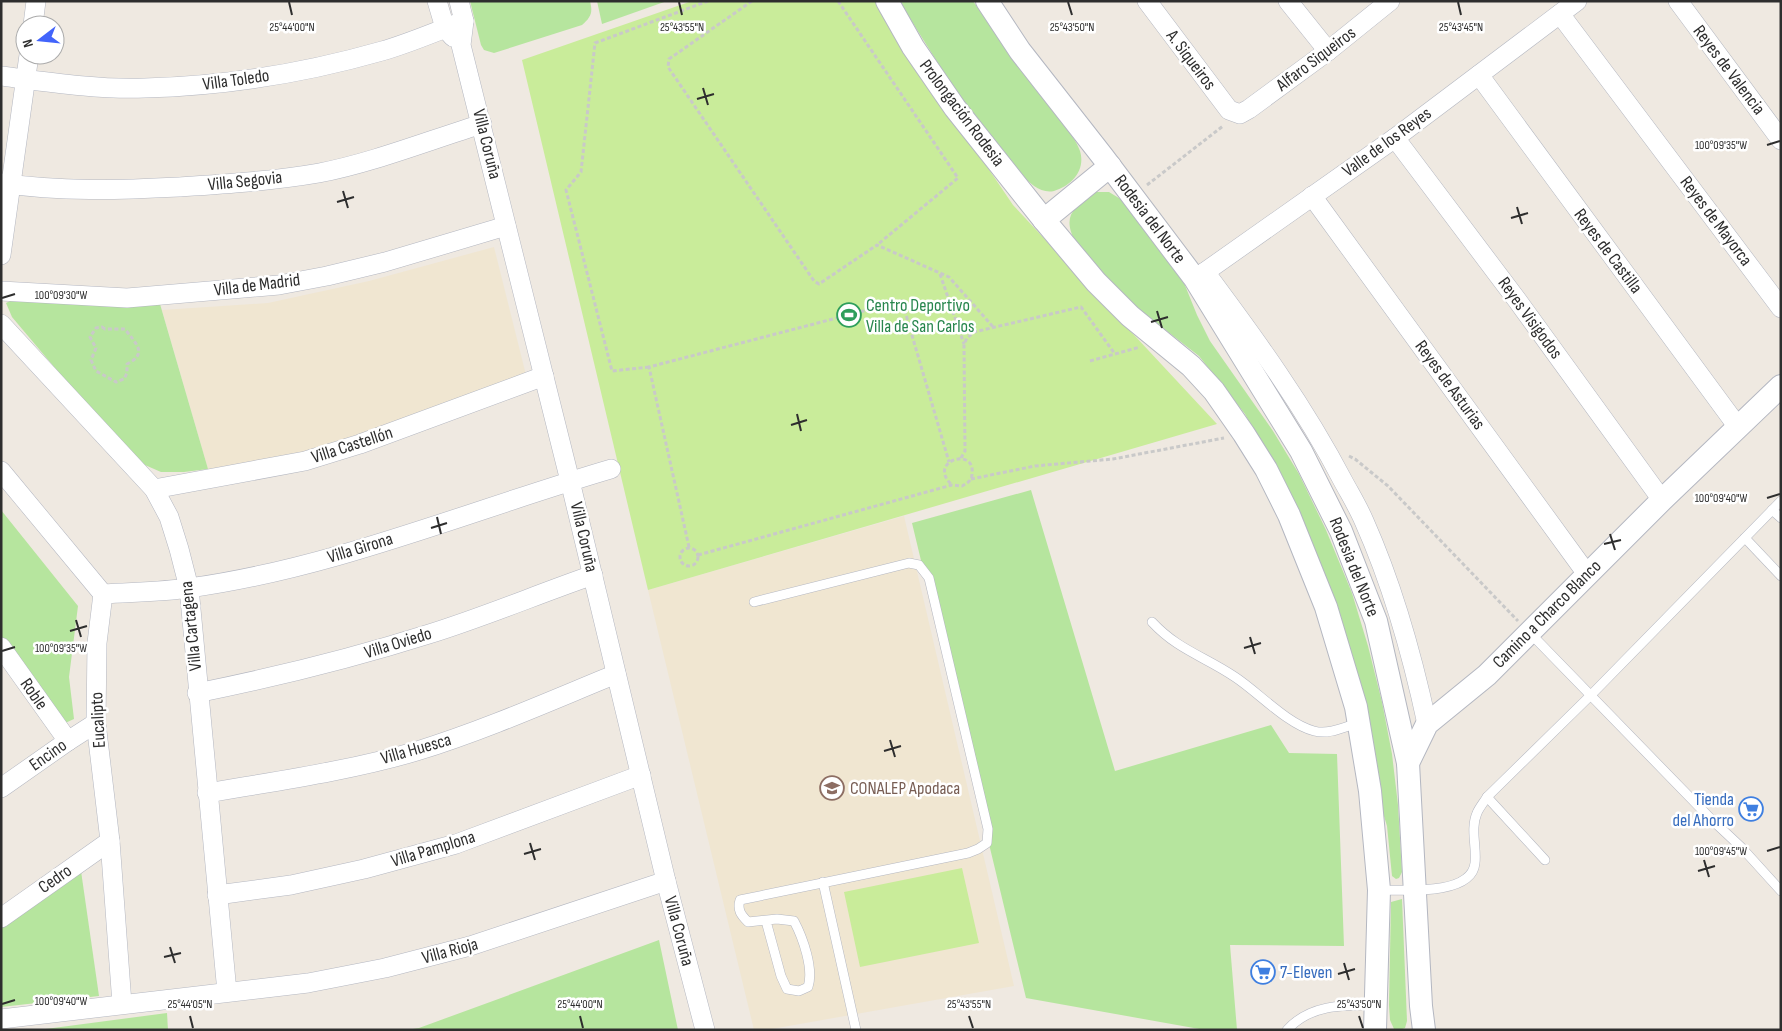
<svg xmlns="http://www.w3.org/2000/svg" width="1782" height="1031" viewBox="0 0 1782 1031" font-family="'Sofia Sans Condensed',sans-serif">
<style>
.education{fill:#f0e6d1}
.green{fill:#b6e59e}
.pitch{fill:#c9ec9a}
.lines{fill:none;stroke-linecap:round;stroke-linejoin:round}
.service-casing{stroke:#b4b7c1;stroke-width:10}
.minor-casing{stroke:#b4b7c1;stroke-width:20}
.tertiary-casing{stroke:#b4b7c1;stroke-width:24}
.path{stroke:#c9c9c9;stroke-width:3;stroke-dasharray:4 2.5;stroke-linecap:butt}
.service{stroke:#fff;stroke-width:9}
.minor{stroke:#fff;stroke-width:19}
.tertiary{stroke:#fff;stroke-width:22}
.ticks{fill:none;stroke:#2e2e2e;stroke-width:2}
.labels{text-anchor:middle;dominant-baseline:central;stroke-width:5;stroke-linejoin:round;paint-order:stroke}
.street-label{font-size:18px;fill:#2e2e2e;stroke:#fff}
.leisure-label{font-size:18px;fill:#27864d;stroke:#fff;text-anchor:start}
.education-label{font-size:18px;fill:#785e54;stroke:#fff;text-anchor:start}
.shop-label{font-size:18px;fill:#366cbe;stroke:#fff;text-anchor:end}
.ticks-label{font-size:12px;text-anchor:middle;fill:#2e2e2e;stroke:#fff;stroke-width:5;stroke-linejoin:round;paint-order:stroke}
</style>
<rect width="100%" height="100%" fill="#efe9e1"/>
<!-- education -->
<g class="education">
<path d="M494,247l32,128 -216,79 -102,15 -46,-159 106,-7 101,-22z"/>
<path d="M904,516l110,470 -248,44h-12l-106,-440z"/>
</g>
<!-- green -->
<g class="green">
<path d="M470,1h120c3,12 1,16 -8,24l-88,28 -10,-3 -3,-5z"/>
<path d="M597,1h70l-65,23z"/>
<path d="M899,1h74c20,28 39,58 60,85 12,16 42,48 47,65 6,20 -9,35 -26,40 -13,3 -24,-8 -33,-16l-65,-83z"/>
<path d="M1094,192h15l18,11 53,70 17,42 13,26 63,90 26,43 27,56 26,63 16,53 14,56 10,52 6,51 4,67 -3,6 -3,1 -4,-3 -5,-50 -105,-342 -37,-70 -46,-58 -72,-56 -49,-53c-17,-30 -7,-37 16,-55z"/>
<path d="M14,299l146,5 48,165 -24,3h-23l-23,-10 -24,-24 -102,-121 -6,-14z"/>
<path d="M1031,490l84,281 156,-46 18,28 48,1 7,192 -114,-1 7,85h-32l-179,-32 -114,-475z"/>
<path d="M1,510l77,96 -9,71 5,42 -11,5 -62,-87z"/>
<path d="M81,871l18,125 -98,11v-81z"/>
<path d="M1402,899l5,122 -2,7 -5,2 -6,-1 -4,-9 -1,-15 2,-103z"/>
<path d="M659,940l19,90h-271l12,-2z"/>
<path d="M167,1013l1,17h-130z"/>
</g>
<!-- pitch -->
<g class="pitch">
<path d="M692,1h183l138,204 204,219 -569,166 -126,-530z"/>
<path d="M962,868l17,75 -119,24 -16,-75z"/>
</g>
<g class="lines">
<!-- service casing -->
<g class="service-casing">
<g id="service">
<path d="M1772,510l9,8"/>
<path d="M1745,538l36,38"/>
<path d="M754,602l155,-39 10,2 10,13 59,251 -1,14 -9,6 -10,4 -228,47c-3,10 1,15 8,22l29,-3 17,2c9,17 20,48 14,66l-9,4 -12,-2 -6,-13 -15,-55"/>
<path d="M1152,622c26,28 52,34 83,55 23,15 52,47 79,54 15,4 30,-4 44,-8"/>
<path d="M1530,633l180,185 32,30 39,43"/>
<path d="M1487,797l58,63"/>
<path d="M823,882l33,148"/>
<path d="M1379,890c24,0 93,6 96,-27 2,-16 -5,-34 2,-50 2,-5 7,-11 10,-16l103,-101 191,-195"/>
<path d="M1287,1030c23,-26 57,-25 89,-25"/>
</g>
</g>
<!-- minor casing -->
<g class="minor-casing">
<g id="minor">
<path d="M437,1l8,27 8,9"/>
<path d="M459,1l5,20 -3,24 109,436 96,400 39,149"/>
<path d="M1147,1l82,109 11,4 9,-5 79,-58 62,-50"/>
<path d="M1288,1l40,50"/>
<path d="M1678,1l103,139"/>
<path d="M1560,14l221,294"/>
<path d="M33,25l3,-24"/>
<path d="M1479,75l259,352"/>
<path d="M1,76c46,6 99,14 144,12 80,-2 160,-15 237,-37 28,-8 55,-20 82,-30"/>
<path d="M1395,138l122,162 145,200"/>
<path d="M1,183c59,9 119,7 178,4 46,-3 94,-6 140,-14 53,-10 111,-33 163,-49"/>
<path d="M1312,196l275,378"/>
<path d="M1,255l28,-200"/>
<path d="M1205,272c50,67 99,134 138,209 7,13 15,26 21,40 29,65 48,133 63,203"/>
<path d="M1195,279l200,-141 182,-137"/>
<path d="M1,291l126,7 152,-13 48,-9 58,-14 121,-36"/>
<path d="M1,324l153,165 15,28 10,32 10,39 38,404"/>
<path d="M1,471l102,123 -6,49 -1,80 14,118 12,163"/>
<path d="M154,489l151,-28 55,-17 184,-68"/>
<path d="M103,594c28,-2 58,-2 86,-6 145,-20 282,-78 422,-119"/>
<path d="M1,647l67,94"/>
<path d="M197,693c79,-16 156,-35 232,-59 55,-17 109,-40 164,-59"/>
<path d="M1,788l67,-47 28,-18"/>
<path d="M207,793c70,-12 142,-22 210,-42 68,-21 133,-50 199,-77"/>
<path d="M217,895l74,-10 73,-16 92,-25 185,-69"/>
<path d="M1,918l109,-77"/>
<path d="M1,1019l307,-36 77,-15 85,-22 196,-65"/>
</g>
</g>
<!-- tertiary casing -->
<g class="tertiary-casing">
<g id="tertiary">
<path d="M887,1l26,46 42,61 89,112 52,62 34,34 61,50 23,25 30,43 22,35 23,46 37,92 30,100 14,84 9,99 -4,140"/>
<path d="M987,1l33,50 83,106 92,122 106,172 40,80 35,90 32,142 13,243 3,24"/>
<path d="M1044,220l66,-54"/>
<path d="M1408,763l19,-39 60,-49 175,-175 119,-114"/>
</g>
</g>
<!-- path -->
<g class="path">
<path d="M752,1l-83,58 -1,8 146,214 5,3 58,-39 72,32 45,51"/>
<path d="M838,1l120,177 -81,67"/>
<path d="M1147,185l76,-59"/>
<path d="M940,274l24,70"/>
<path d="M102,327l3,2h20c10,14 24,24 2,35v9l-3,6 -8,3 -20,-11 -5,-11 5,-12 -6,-11 6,-9z"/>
<path d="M1090,361l50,-14"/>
<path d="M649,367l-37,4 -46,-181 15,-18 14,-129 113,-42"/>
<path d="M1349,456l6,3 33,27 130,135"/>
<path d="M961,458l4,-7 -1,-107 3,-6 7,-6 107,-25 34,47"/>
<path d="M971,479l64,-13 78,-7 111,-21"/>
<path d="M689,547l-40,-180 253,-66 47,161"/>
<circle cx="689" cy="557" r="9"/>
<path d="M698,555l254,-70 10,1c6,-3 10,-6 10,-12 4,-28 -46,-13 -20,11"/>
</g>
<!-- service -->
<use href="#service" class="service"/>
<!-- minor -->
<use href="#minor" class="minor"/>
<!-- tertiary -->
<use href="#tertiary" class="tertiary"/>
</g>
<!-- ticks -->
<path class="ticks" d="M289,2l3,13M679,2l3,13M1068,2l4,13M1458,2l3,13M703,88l5,17M697,99l17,-5M1767,145l13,-4M343,191l5,17M337,202l17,-5M1517,207l5,17M1511,218l17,-5M2,298l13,-4M1157,311l5,17M1151,322l17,-5M797,414l4,17M791,425l16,-5M1767,498l13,-4M437,517l4,17M431,528l16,-5M1610,534l5,16M1604,544l17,-4M76,620l5,17M70,631l17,-5M1250,637l5,17M1244,648l17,-5M2,651l13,-4M890,740l5,17M884,751l17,-5M530,843l5,17M1767,851l13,-4M524,854l17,-5M1704,860l5,17M1698,871l17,-5M170,947l5,16M164,957l17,-4M1344,963l5,17M1338,974l17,-5M2,1004l13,-4M190,1016l3,12M580,1016l3,12M969,1016l4,12M1359,1016l4,12"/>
<!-- icons -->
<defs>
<g id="stadium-ring" transform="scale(1.25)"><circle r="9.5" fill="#fff" stroke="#2e9e5b" stroke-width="1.5"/><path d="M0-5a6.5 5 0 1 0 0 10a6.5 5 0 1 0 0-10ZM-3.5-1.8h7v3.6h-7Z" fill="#2e9e5b"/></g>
<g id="school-ring" transform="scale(1.25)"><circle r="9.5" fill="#fff" stroke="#8d6e63" stroke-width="1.5"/><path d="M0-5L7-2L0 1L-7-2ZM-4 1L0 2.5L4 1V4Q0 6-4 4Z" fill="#8d6e63"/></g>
<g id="supermarket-ring" transform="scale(1.25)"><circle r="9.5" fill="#fff" stroke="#3f7fe0" stroke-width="1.5"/><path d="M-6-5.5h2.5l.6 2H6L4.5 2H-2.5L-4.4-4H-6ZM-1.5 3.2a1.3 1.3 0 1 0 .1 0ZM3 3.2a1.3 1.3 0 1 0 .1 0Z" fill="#3f7fe0"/></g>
</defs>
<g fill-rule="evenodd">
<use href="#stadium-ring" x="849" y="315"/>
<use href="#school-ring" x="832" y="788"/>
<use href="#supermarket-ring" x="1751" y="809"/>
<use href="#supermarket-ring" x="1263" y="972"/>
</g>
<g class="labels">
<!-- street labels -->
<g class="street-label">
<text transform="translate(1316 59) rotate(-37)">Alfaro Siqueiros</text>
<text transform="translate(1191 60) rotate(53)">A. Siqueiros</text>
<text transform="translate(1729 70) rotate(53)">Reyes de Valencia</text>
<text transform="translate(236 80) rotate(-8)">Villa Toledo</text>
<text transform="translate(962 113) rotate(53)">Prolongación Rodesia</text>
<text transform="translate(1387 142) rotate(-36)">Valle de los Reyes</text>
<text transform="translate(487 144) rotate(76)">Villa Coruña</text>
<text transform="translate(245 181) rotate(-6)">Villa Segovia</text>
<text transform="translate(1150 219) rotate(53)">Rodesia del Norte</text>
<text transform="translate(1716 221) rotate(53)">Reyes de Mayorca</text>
<text transform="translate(1608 251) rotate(53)">Reyes de Castilla</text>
<text transform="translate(257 285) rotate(-7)">Villa de Madrid</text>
<text transform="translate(1530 318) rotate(54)">Reyes Visigodos</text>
<text transform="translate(1450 385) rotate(54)">Reyes de Asturias</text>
<text transform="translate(352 445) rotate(-18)">Villa Castellón</text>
<text transform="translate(584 537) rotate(77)">Villa Coruña</text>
<text transform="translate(360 548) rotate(-17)">Villa Girona</text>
<text transform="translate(1354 567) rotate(68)">Rodesia del Norte</text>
<text transform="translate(1547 614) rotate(-45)">Camino a Charco Blanco</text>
<text transform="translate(191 626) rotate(-96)">Villa Cartagena</text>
<text transform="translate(398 643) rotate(-17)">Villa Oviedo</text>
<text transform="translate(34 694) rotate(55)">Roble</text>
<text transform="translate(98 720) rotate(-93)">Eucalipto</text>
<text transform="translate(416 749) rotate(-16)">Villa Huesca</text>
<text transform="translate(48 755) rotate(-35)">Encino</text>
<text transform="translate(433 849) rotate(-17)">Villa Pamplona</text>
<text transform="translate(55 879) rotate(-35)">Cedro</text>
<text transform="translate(679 931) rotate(75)">Villa Coruña</text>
<text transform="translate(450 951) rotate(-15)">Villa Rioja</text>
</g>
<!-- leisure labels -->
<g class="leisure-label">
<text x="866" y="305">Centro Deportivo<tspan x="866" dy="21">Villa de San Carlos</tspan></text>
</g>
<!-- education labels -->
<g class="education-label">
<text x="850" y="788">CONALEP Apodaca</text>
</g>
<!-- shop labels -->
<g class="shop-label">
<text x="1734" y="799">Tienda<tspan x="1734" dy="21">del Ahorro</tspan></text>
<text x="1280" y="972" text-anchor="start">7-Eleven</text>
</g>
</g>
<g class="ticks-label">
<text x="292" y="31">25°44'00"N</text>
<text x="682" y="31">25°43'55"N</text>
<text x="1072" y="31">25°43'50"N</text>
<text x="1461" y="31">25°43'45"N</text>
<text x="1721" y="149">100°09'35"W</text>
<text x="61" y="299">100°09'30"W</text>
<text x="1721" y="502">100°09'40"W</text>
<text x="61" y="652">100°09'35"W</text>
<text x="1721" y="855">100°09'45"W</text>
<text x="61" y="1005">100°09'40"W</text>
<text x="190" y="1008">25°44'05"N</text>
<text x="580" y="1008">25°44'00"N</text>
<text x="969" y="1008">25°43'55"N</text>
<text x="1359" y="1008">25°43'50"N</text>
</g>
<!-- border -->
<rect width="1782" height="1031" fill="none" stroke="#2e2e2e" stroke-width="5"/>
<!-- north arrow -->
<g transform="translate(40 40) rotate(254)"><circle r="24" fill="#ffffff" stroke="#ababab"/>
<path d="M0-4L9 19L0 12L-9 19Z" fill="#4264fb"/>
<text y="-8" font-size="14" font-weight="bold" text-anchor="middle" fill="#2e2e2e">N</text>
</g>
</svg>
